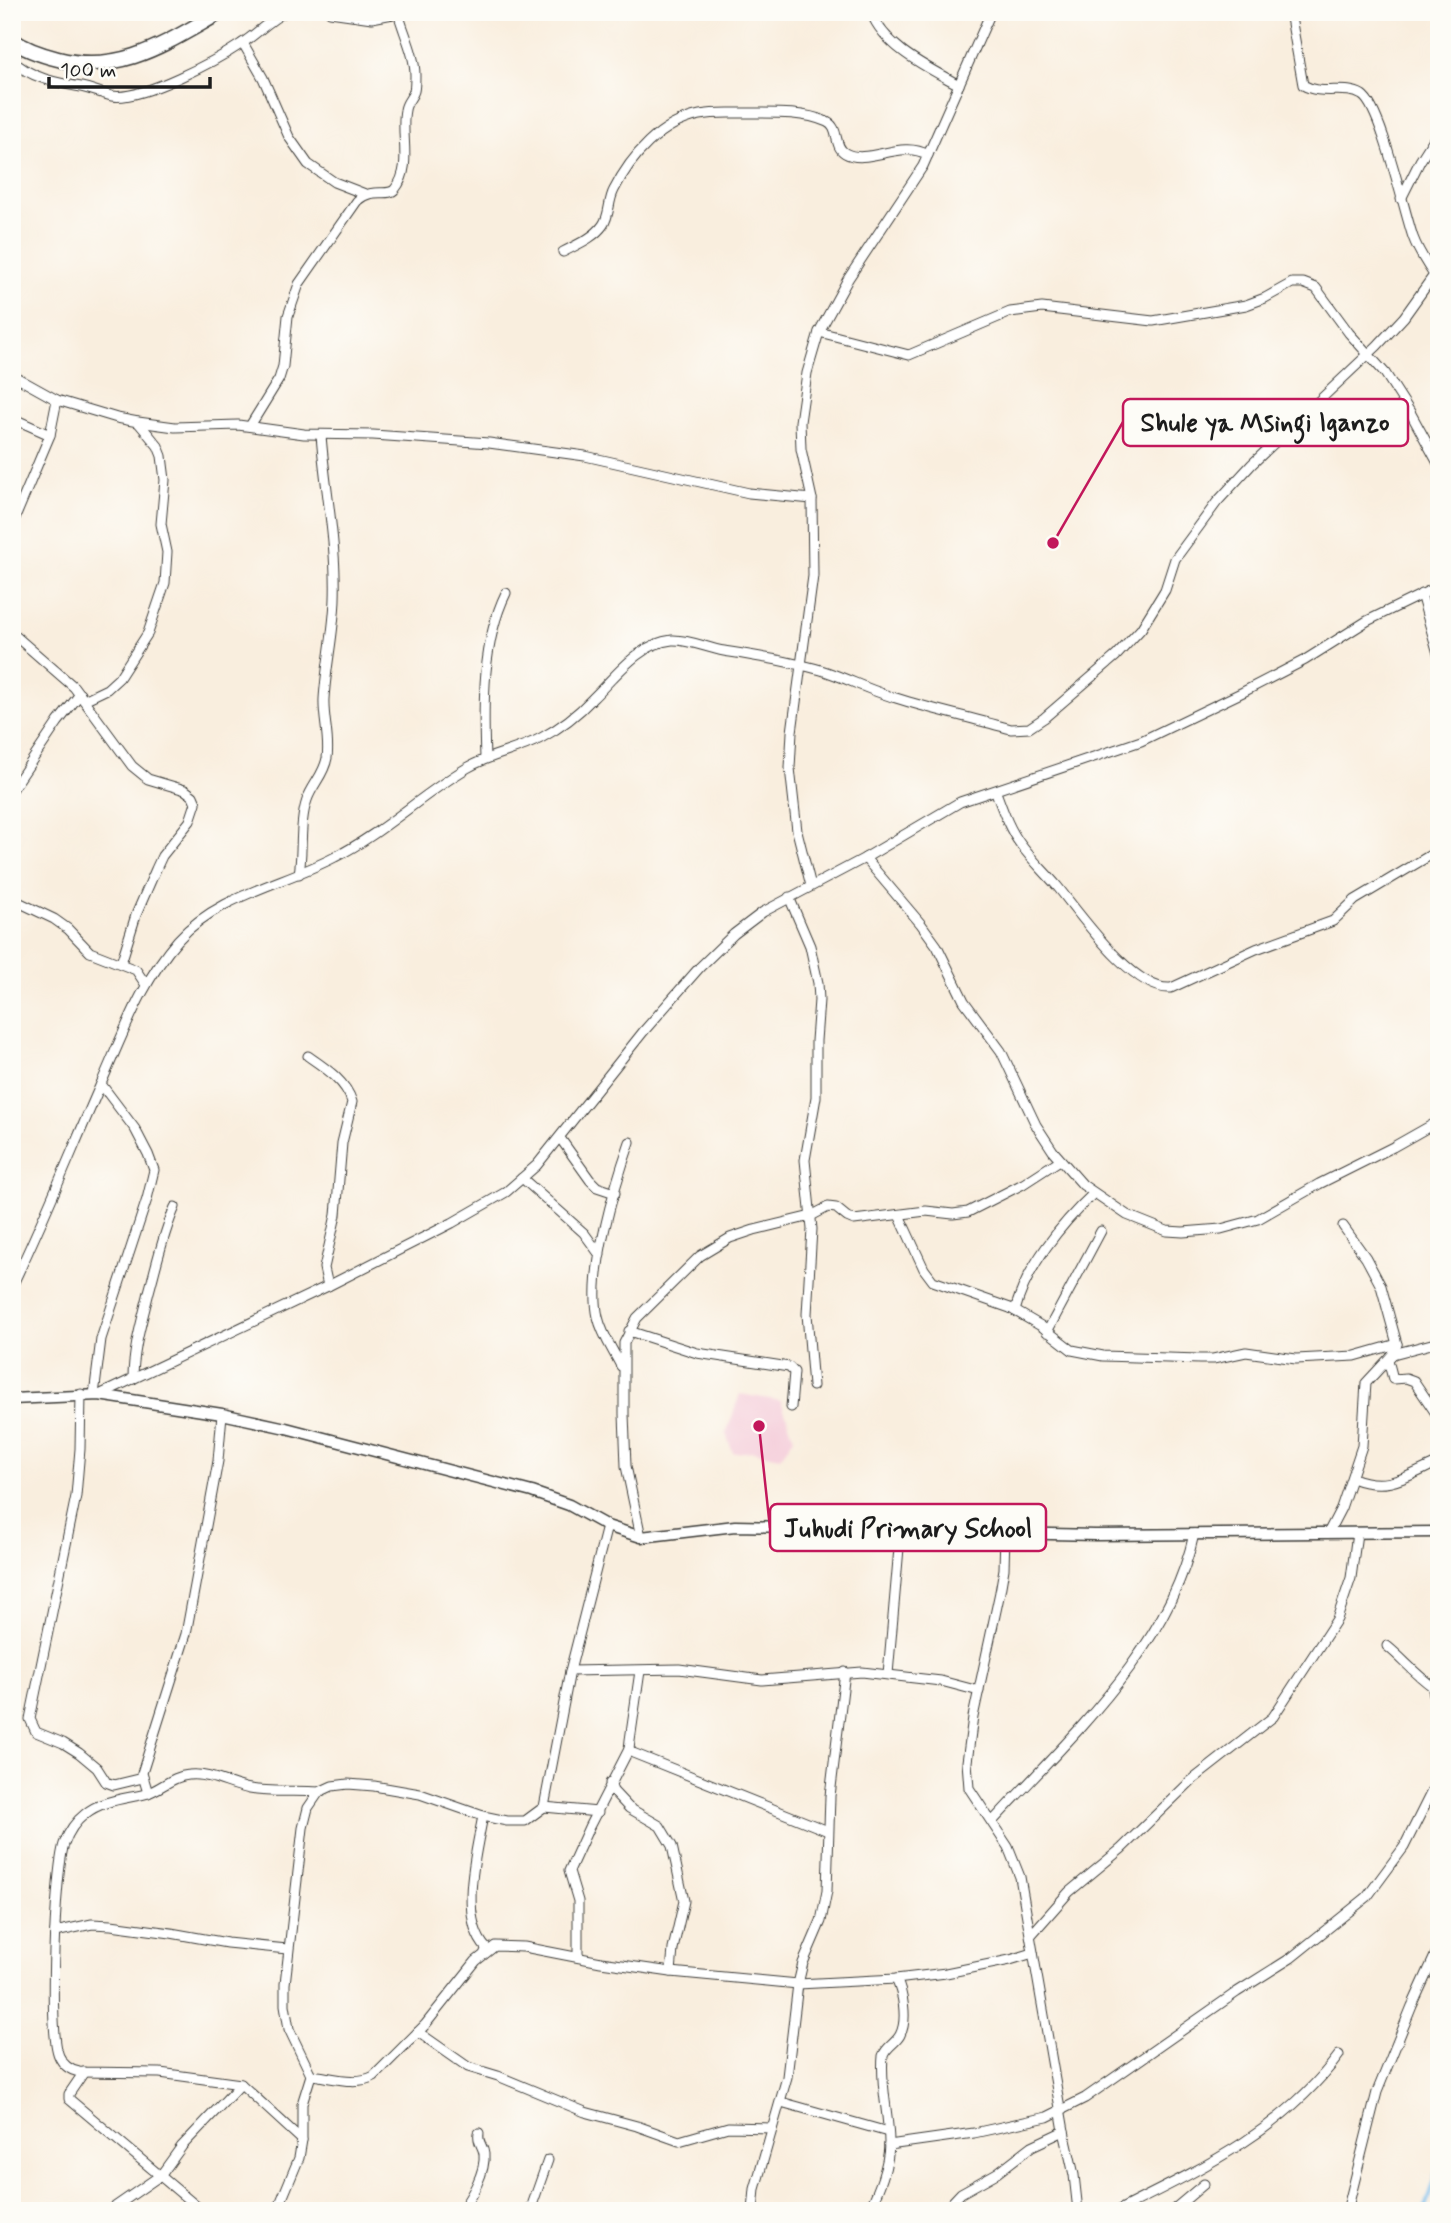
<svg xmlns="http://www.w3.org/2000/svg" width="1451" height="2223" viewBox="0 0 1451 2223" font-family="Mynerve,sans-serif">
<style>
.built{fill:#f5cfdb}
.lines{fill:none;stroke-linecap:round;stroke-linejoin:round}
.stream{stroke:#74bded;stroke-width:3.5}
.minor-casing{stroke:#3d3c39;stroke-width:11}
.tertiary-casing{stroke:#3d3c39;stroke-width:13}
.trunk-casing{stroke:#3d3c39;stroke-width:17}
.minor{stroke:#fff;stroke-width:9}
.tertiary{stroke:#fff;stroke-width:10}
.trunk{stroke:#fff;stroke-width:14}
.leader{fill:none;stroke:#c2185b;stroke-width:2.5}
.callout-dot{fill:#c2185b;stroke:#fdfcf7;stroke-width:2.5}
.callout{fill:#fdfcf7;stroke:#c2185b;stroke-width:2.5}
.callout-label{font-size:26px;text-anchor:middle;font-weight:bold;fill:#1c1c1c}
</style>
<rect width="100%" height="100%" fill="#fdfcf7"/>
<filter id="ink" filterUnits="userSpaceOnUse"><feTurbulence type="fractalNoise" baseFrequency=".0143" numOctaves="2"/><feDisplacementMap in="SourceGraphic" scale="14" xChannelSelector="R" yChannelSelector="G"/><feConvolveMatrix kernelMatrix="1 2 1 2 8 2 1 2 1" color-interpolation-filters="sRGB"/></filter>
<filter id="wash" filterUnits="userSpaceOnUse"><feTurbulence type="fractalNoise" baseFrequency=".00686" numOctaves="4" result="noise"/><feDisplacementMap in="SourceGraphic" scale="28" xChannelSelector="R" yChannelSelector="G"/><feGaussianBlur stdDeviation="1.57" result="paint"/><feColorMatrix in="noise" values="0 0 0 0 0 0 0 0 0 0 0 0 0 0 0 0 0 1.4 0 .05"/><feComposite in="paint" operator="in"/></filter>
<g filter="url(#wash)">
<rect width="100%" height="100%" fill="#f9eede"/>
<!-- built -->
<path class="built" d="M740,1394l41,7 13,37 -14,19 -27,-6 -20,2 -7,-19z"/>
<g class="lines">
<!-- stream -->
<g class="stream">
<path d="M12,2176l6,35"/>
<path d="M1424,2211l15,-48"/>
</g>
</g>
</g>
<g filter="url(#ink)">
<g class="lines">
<!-- minor casing -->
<g class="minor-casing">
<g id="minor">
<path d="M330,12l42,6 26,-5"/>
<path d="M871,12c14,36 56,55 88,73"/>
<path d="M243,43l20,35 26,59 19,27 26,18 31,12"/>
<path d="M12,60c18,18 45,23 69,27 11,2 21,7 31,9 29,5 105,-36 129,-52 16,-10 27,-23 44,-32"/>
<path d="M1401,199l19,-38 19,-30"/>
<path d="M563,252c13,-7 31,-14 40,-27 7,-10 5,-24 11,-35 17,-34 46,-67 86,-75 14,-3 28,-2 42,-2 27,0 61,-2 85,9 13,6 6,24 18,31 22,13 56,-14 83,2"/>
<path d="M819,332l90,23 101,-43 32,-4 111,13 93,-16 19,-7 27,-15h11l13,5 33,45 36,40 25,39 29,53"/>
<path d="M12,375l45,25 60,18 21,4 37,5 63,-2 66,9 69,1 116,8 96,13 164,37 63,6"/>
<path d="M12,418l38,17"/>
<path d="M250,426l29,-47 4,-13 5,-50 11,-32 58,-83c16,-15 31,-3 38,-12 18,-21 5,-55 10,-79 1,-8 7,-12 9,-19 1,-4 1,-12 1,-16 0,-21 -12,-43 -17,-63"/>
<path d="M12,525l38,-90 7,-35"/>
<path d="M1421,594l18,63"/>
<path d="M12,633l62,54 58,79 16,13 37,11 8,6 3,7 -6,18 -28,35 -6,13 -20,46 -15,48"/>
<path d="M84,700l23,-11 12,-11 29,-45 17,-50 2,-31 -6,-28 4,-44 -3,-24 -4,-10 -20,-24"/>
<path d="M485,758c-2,-53 -3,-116 21,-165"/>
<path d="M12,790l46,-68 22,-28"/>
<path d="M996,792c7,19 13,37 25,53 11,15 24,27 36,41 23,28 76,105 114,102l85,-39 77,-28 22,-21 84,-50"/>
<path d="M865,858l56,66 16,22 27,55 37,50 35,74 17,26 30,34 44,30 40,16 16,1 38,-3 37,-10 61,-35 74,-37 46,-26"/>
<path d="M299,874c4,-23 0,-51 8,-74 5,-15 17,-25 20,-42 3,-20 -4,-39 -3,-59 2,-33 10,-67 11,-100 2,-55 -10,-110 -14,-164"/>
<path d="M811,886l-14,-55 -7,-63 2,-36 21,-156 -1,-77 -11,-50 -1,-27 7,-49 12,-41 29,-53 75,-113 68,-154"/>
<path d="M789,897l21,49 8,37 1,17 -3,41v56l-11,63 7,69 -5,85 6,72"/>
<path d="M12,899l42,20 14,10 22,23 46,18 10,15"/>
<path d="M308,1056c16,11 38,25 44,46l-10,41 -6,72 -12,53 4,18"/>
<path d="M560,1138l30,42 7,7 18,6"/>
<path d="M522,1178l62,55 16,22"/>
<path d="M899,1215l25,54 9,12 77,27 31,18 31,24 31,6 97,3h13l33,-7 50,7 59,-3 42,-12"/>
<path d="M12,1286c32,-66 59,-134 88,-200 23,-51 41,-104 78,-146 40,-45 106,-56 157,-83 48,-24 86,-62 132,-89 23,-14 50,-17 74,-30 19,-10 37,-24 52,-40 22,-21 46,-55 79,-58 16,-1 35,8 52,11 32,5 66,10 97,19 26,8 49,21 75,28 37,12 77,20 115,31l18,-1 15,-10 72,-62 25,-27 24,-39 10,-31 42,-57 35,-38 125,-118 27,-29 30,-42c-8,-12 -16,-24 -21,-38 -9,-26 -32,-130 -51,-142 -17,-10 -41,1 -59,-10l-13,-73"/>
<path d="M1015,1311c11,-44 46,-87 79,-118"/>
<path d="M629,1331l68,22 92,14 5,5 -3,35"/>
<path d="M1047,1332l54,-101"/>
<path d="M1393,1354l46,-12"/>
<path d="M1388,1360l5,19 13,-1 8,3 25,37"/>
<path d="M621,1366c-8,-16 -19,-31 -23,-49 -10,-44 17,-132 32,-175"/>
<path d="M133,1379c0,-30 9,-58 16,-87 8,-29 14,-58 26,-85"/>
<path d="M81,1394l-1,55 -4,47 -46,223 6,13 27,11 16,10 18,15 9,14 8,3 29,-7"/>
<path d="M94,1395l7,-56 46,-140 7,-29 -6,-16 -13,-25 -34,-45"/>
<path d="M99,1395l229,-109 124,-63 54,-31 31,-27 106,-133 57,-65 34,-33 29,-22 102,-54 95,-56 181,-61 102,-49 62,-32 62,-39 72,-35"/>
<path d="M1352,1478c36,14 55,-2 87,-16"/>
<path d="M1005,1533l-1,36 -4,23 -27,125 -6,45 2,26 39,59 12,30 44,254 10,44 4,36"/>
<path d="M1328,1533l13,-25 21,-62 4,-63 27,-29 4,-10 -16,-58 -15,-28 -23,-32"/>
<path d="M641,1537l-15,-71 -2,-52v-71l13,-25 63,-62 30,-18 24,-8 57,-14 17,-9 8,1 11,9 7,3 72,-9 27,3 15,-2 55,-28 37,-24"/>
<path d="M1387,1646c16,13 28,28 45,40l3,12 4,5"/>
<path d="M570,1671l109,-2 83,11 100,-8 79,9 38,10"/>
<path d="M640,1671l-10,69 -1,9 4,4 195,78"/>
<path d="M888,1674l13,-149"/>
<path d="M610,1783l3,8 16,17 31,18 12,20 12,55 -11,48 -2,23"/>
<path d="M148,1793l-6,-20 44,-139 32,-173 4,-47"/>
<path d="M544,1807l54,5"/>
<path d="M483,1816c-7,37 -25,103 4,133l-2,3"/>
<path d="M992,1822c76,-83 177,-172 202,-288"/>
<path d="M55,1932l37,-8 19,1 60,8 56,10 60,6"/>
<path d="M1031,1935l38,-43 52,-43 70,-68 82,-64 64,-98 14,-41 6,-45"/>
<path d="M578,1957v-56l-9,-30 20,-44 40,-78"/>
<path d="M418,2032l50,35 30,9 87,36 52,14 42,15 49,-14 44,1"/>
<path d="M84,2072l-15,22v5l133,112"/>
<path d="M311,2075c20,2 45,11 63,1l51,-51 51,-64 19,-15 29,1 77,15 70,10 127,12 98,-5 50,-6 64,-13 23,-7"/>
<path d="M781,2102l107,30"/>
<path d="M302,2140l-61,-56 -81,-11 -81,-1c-10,-2 -16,-7 -20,-16 -11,-25 -4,-184 5,-212 4,-11 12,-23 21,-30 17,-14 40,-15 60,-20 15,-4 27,-18 44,-19 22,-2 40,10 61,14 22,4 47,1 69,3"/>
<path d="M889,2145l85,-12 73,-16 38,-19 152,-106 54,-34 76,-61 37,-50 35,-70"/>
<path d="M109,2211l52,-36 21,-29 59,-62"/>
<path d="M277,2211l22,-53 3,-18v-36l9,-29 -22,-46 -4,-24v-21l18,-156 5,-20 11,-16 13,-6 16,-2 26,2 46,8 63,22 24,5h18l19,-14 26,-136 37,-145"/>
<path d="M461,2211c10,-14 25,-39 23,-57 -1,-9 -7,-11 -5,-21"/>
<path d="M530,2211l18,-51"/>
<path d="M753,2211l2,-22 32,-112 11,-93 5,-21 18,-42 6,-30 3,-95 15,-124"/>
<path d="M869,2211c9,-20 20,-45 20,-68 0,-29 -9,-57 -6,-87 3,-9 13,-13 17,-21 8,-15 3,-42 -4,-56"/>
<path d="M944,2211l17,-18 36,-20 35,-27 32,-15"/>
<path d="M1117,2211c82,-41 166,-80 222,-156"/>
<path d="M1172,2211l32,-27"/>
<path d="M1347,2211l30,-119 35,-86 27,-59"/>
</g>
</g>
<!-- tertiary casing -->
<g class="tertiary-casing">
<path id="tertiary" d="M12,1399l87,-4 123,19 64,14 246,64 37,13 38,21 34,11 94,-11 110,2 56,-3 104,8 90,2 344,-3"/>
</g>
<!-- trunk casing -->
<g class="trunk-casing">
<path id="trunk" d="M12,40c14,10 30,15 46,19 64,16 109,-17 163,-47"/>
</g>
<!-- minor -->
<use href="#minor" class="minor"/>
<!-- tertiary -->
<use href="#tertiary" class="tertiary"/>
<!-- trunk -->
<use href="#trunk" class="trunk"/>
</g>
</g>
<!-- callouts -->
<path class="leader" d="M1053 543L1123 422M759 1426L770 1528"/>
<g class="callout-dot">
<circle cx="1053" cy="543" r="7"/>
<circle cx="759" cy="1426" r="7"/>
</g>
<g class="callout">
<rect x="1123" y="399" width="285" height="47" rx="7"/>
<rect x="770" y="1504" width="276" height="47" rx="7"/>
</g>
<g class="callout-label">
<text x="1265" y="431">Shule ya Msingi Iganzo</text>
<text x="908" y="1537">Juhudi Primary School</text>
</g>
<!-- margin -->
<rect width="1451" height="2223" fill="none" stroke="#fdfcf7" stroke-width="42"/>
<!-- scale -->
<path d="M49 77v10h161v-10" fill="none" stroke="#1c1c1c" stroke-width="3.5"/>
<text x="60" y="77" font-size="21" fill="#1c1c1c" stroke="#fdfcf7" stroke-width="5" paint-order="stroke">100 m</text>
</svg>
